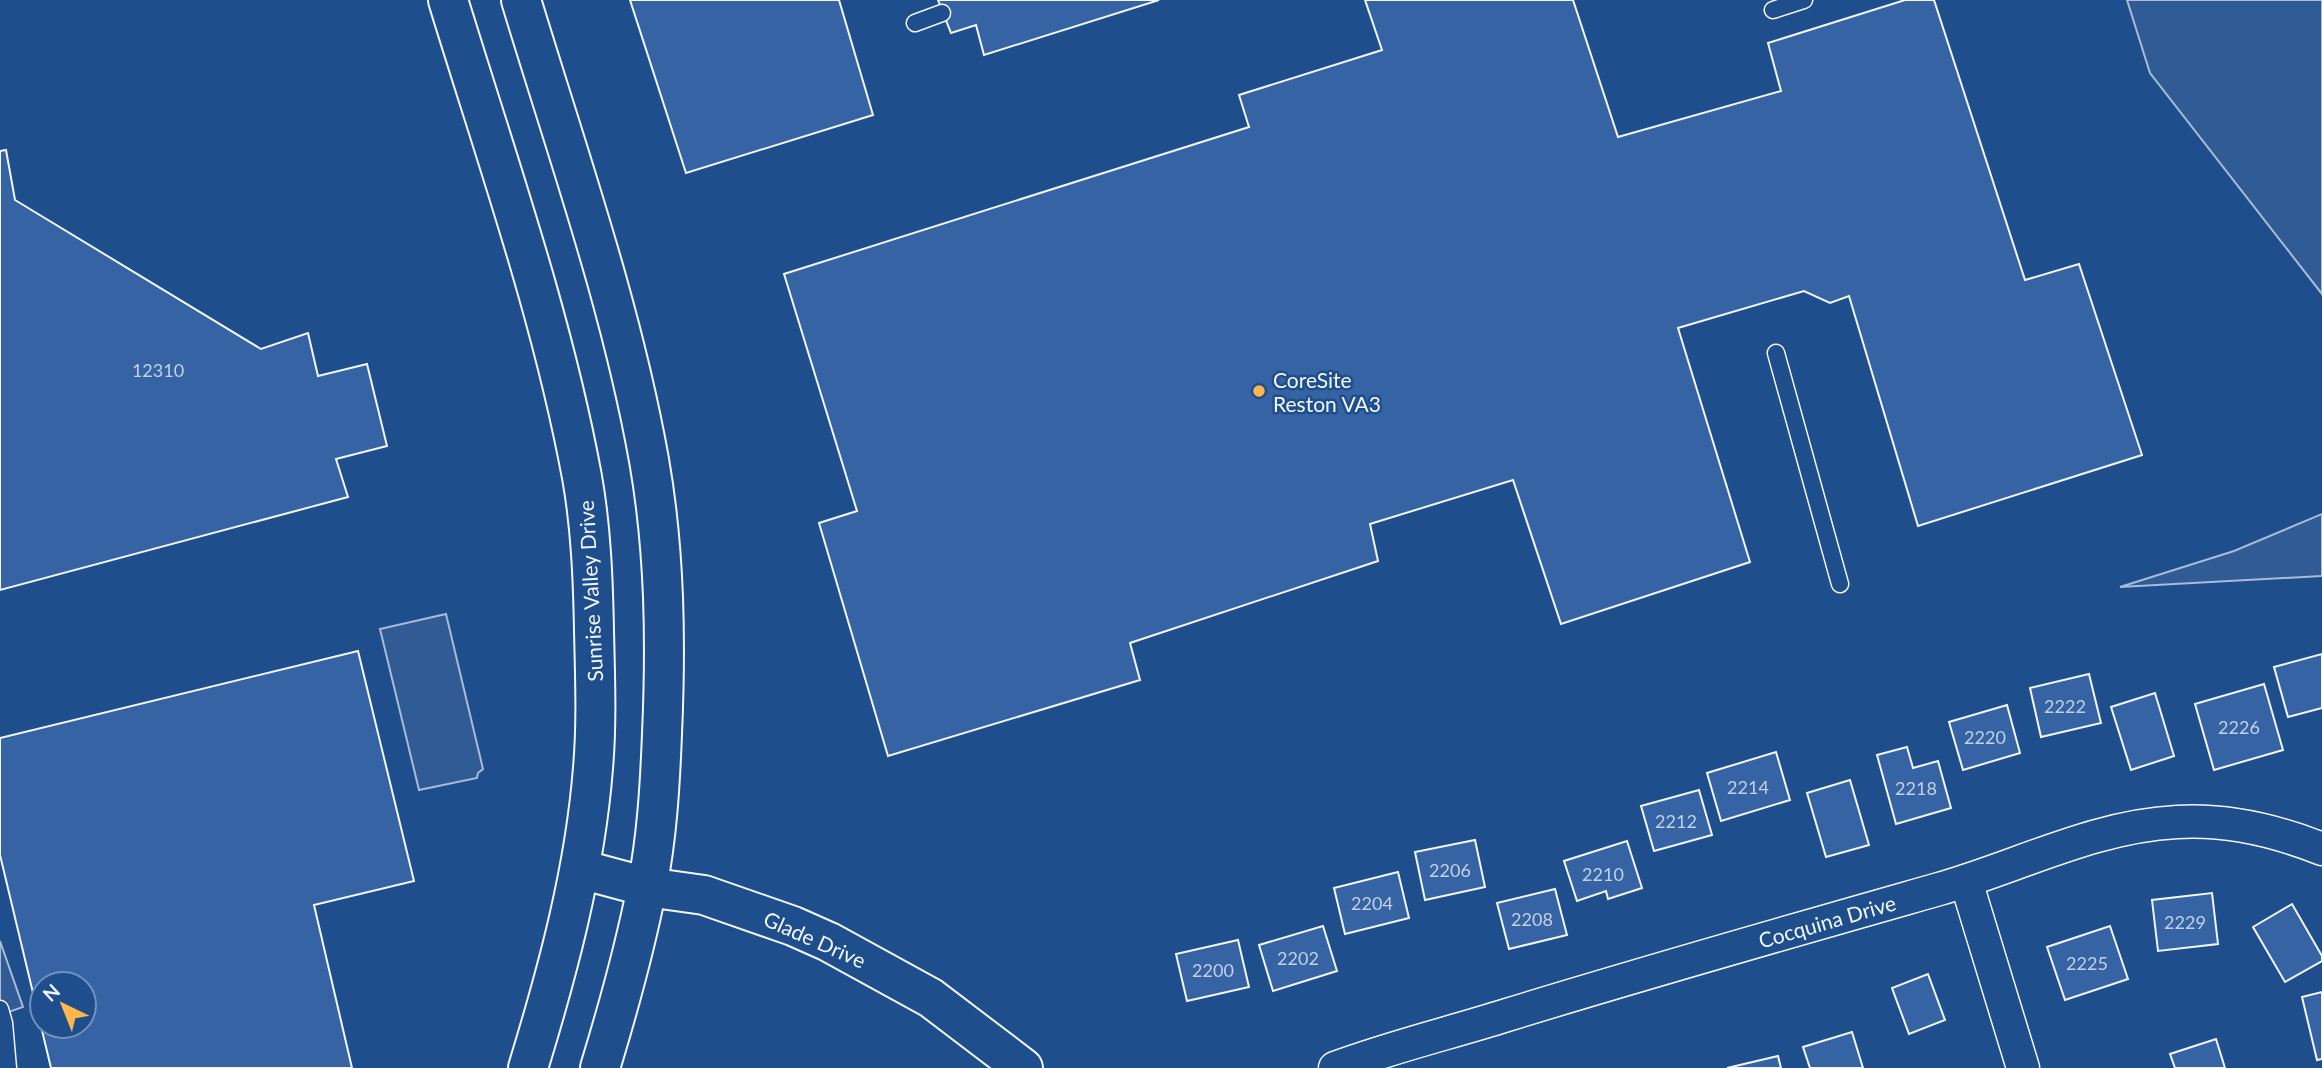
<svg xmlns="http://www.w3.org/2000/svg" width="2322" height="1068" viewBox="0 0 2322 1068" font-family="Lato,sans-serif">
<style>
.built{fill:#305b95;stroke:#a8bbd7;stroke-width:2}
.building{fill:#3563a3;stroke:#f2f6ff;stroke-width:2;fill-rule:evenodd}
.lines{fill:none;stroke-linecap:round;stroke-linejoin:round}
.service-casing{stroke:#f2f6ff;stroke-width:19}
.minor-casing{stroke:#f2f6ff;stroke-width:35}
.tertiary-casing{stroke:#f2f6ff;stroke-width:42}
.secondary-casing{stroke:#f2f6ff;stroke-width:42}
.service{stroke:#1f4e8c;stroke-width:16}
.minor{stroke:#1f4e8c;stroke-width:32}
.tertiary{stroke:#1f4e8c;stroke-width:38}
.secondary{stroke:#1f4e8c;stroke-width:38}
.poi-dot{fill:#ffb74d;stroke:#1f4e8c;stroke-width:2.5}
.labels{text-anchor:middle;dominant-baseline:central;stroke-width:5;stroke-linejoin:round;paint-order:stroke}
.number-label{font-size:18px;fill:#c3d1e8}
.poi-label{font-size:21px;fill:#f2f6ff;stroke:#1f4e8c;text-anchor:start}
.street-label{font-size:21px;fill:#f2f6ff;stroke:#1f4e8c}
</style>
<rect width="100%" height="100%" fill="#1f4e8c"/>
<!-- built -->
<g class="built">
<path d="M2127,0h195v294l-172,-221z"/>
<path d="M2322,514v62l-202,11 114,-36z"/>
<path d="M446,614l37,155 -5,4 -1,5 -58,12 -39,-161z"/>
<path d="M0,941l23,66 -23,8z"/>
</g>
<!-- building -->
<g class="building">
<path d="M630,0h209l34,115 -187,58z"/>
<path d="M938,0h221l-175,55 -8,-30 -25,8z"/>
<path d="M1365,0h208l45,137 163,-46 -13,-48 137,-43h29l91,280 54,-16 63,191 -224,71 -69,-230 -19,7 -26,-12 -126,37 72,234 -189,62 -48,-144 -143,44 8,37 -248,82 10,37 -252,76 -69,-233 38,-12 -73,-237 465,-147 -10,-32 143,-45z"/>
<path d="M6,150l9,50 246,149 47,-16 10,43 49,-12 20,82 -51,13 12,38 -348,93v-439z"/>
<path d="M358,651l56,230 -100,24 38,163h-301l-51,-213v-117zM42,984h42v42h-42z"/>
<path d="M2322,654v54l-34,9 -14,-50z"/>
<path d="M2089,674l12,49 -60,14 -11,-49z"/>
<path d="M2264,684l19,66 -69,20 -19,-66z"/>
<path d="M2155,693l19,63 -43,14 -20,-63z"/>
<path d="M2007,705l13,48 -57,17 -14,-48z"/>
<path d="M1907,747l6,21 25,-7 13,47 -55,16 -19,-69z"/>
<path d="M1776,752l14,48 -69,21 -14,-48z"/>
<path d="M1850,780l19,65 -43,12 -19,-64z"/>
<path d="M1699,790l13,45 -58,16 -13,-45z"/>
<path d="M1475,840l10,47 -60,13 -10,-48z"/>
<path d="M1627,841l15,47 -34,11 -2,-8 -29,10 -13,-40z"/>
<path d="M1398,872l11,46 -64,16 -11,-46z"/>
<path d="M1555,889l12,46 -58,14 -12,-46z"/>
<path d="M2212,893l6,51 -60,7 -6,-51z"/>
<path d="M2292,904l30,52v5l-37,21 -32,-55z"/>
<path d="M1323,926l14,45 -64,20 -14,-46z"/>
<path d="M2110,926l18,53 -63,21 -18,-53z"/>
<path d="M1238,940l11,47 -62,14 -11,-47z"/>
<path d="M1928,974l17,46 -36,14 -17,-46z"/>
<path d="M2322,992v67l-5,1 -15,-63z"/>
<path d="M1852,1032l11,36h-53l-7,-21z"/>
<path d="M2216,1039l9,29h-50l-5,-14z"/>
<path d="M1778,1056l3,12h-54z"/>
</g>
<g class="lines">
<!-- service casing -->
<g class="service-casing">
<g id="service">
<path d="M1773,10l31,-10"/>
<path d="M915,23l27,-10"/>
<path d="M1776,353l64,231"/>
<path d="M0,1009l4,14 4,45"/>
</g>
</g>
<!-- minor casing -->
<g class="minor-casing">
<g id="minor">
<path d="M1966,881l57,187"/>
<path d="M1335,1068c56,-21 115,-35 172,-53 143,-44 288,-85 432,-126 78,-22 155,-63 238,-67 49,-3 100,9 145,27"/>
</g>
</g>
<!-- tertiary casing -->
<g class="tertiary-casing">
<path id="tertiary" d="M580,869l67,18 57,8 89,31 36,16 102,56 92,70"/>
</g>
<!-- secondary casing -->
<g class="secondary-casing">
<g id="secondary">
<path d="M448,0c48,157 104,315 134,477 9,50 11,102 12,153 1,46 3,92 -1,138 -8,102 -35,202 -65,300"/>
<path d="M521,0c46,152 100,304 128,460 16,91 17,183 13,274 -2,51 -5,103 -15,153 -12,61 -29,122 -47,181"/>
</g>
</g>
<!-- service -->
<use href="#service" class="service"/>
<!-- minor -->
<use href="#minor" class="minor"/>
<!-- tertiary -->
<use href="#tertiary" class="tertiary"/>
<!-- secondary -->
<use href="#secondary" class="secondary"/>
</g>
<!-- markers -->
<circle class="poi-dot" cx="1259" cy="391" r="7"/>
<g class="labels">
<!-- number labels -->
<g class="number-label">
<text x="158" y="370">12310</text>
<text x="2065" y="706">2222</text>
<text x="2239" y="727">2226</text>
<text x="1985" y="737">2220</text>
<text x="1748" y="787">2214</text>
<text x="1916" y="788">2218</text>
<text x="1676" y="821">2212</text>
<text x="1450" y="870">2206</text>
<text x="1603" y="874">2210</text>
<text x="1372" y="903">2204</text>
<text x="1532" y="919">2208</text>
<text x="2185" y="922">2229</text>
<text x="1298" y="958">2202</text>
<text x="2087" y="963">2225</text>
<text x="1213" y="970">2200</text>
</g>
<!-- poi labels -->
<g class="poi-label">
<text x="1273" y="379">CoreSite<tspan x="1273" dy="24">Reston VA3</tspan></text>
</g>
<!-- street labels -->
<g class="street-label">
<text transform="translate(590 591) rotate(-93)">Sunrise Valley Drive</text>
<text transform="translate(1827 921) rotate(-16)">Cocquina Drive</text>
<text transform="translate(815 939) rotate(24)">Glade Drive</text>
</g>
</g>
<!-- north arrow -->
<g transform="translate(63 1005) rotate(317)"><circle r="33" fill="#1f4e8c" stroke="#7391ba" stroke-width="2"/>
<path d="M0-5L12 26L0 18L-12 26Z" fill="#ffb74d"/>
<text y="-10" font-size="19" font-weight="bold" text-anchor="middle" fill="#f2f6ff">N</text>
</g>
</svg>
